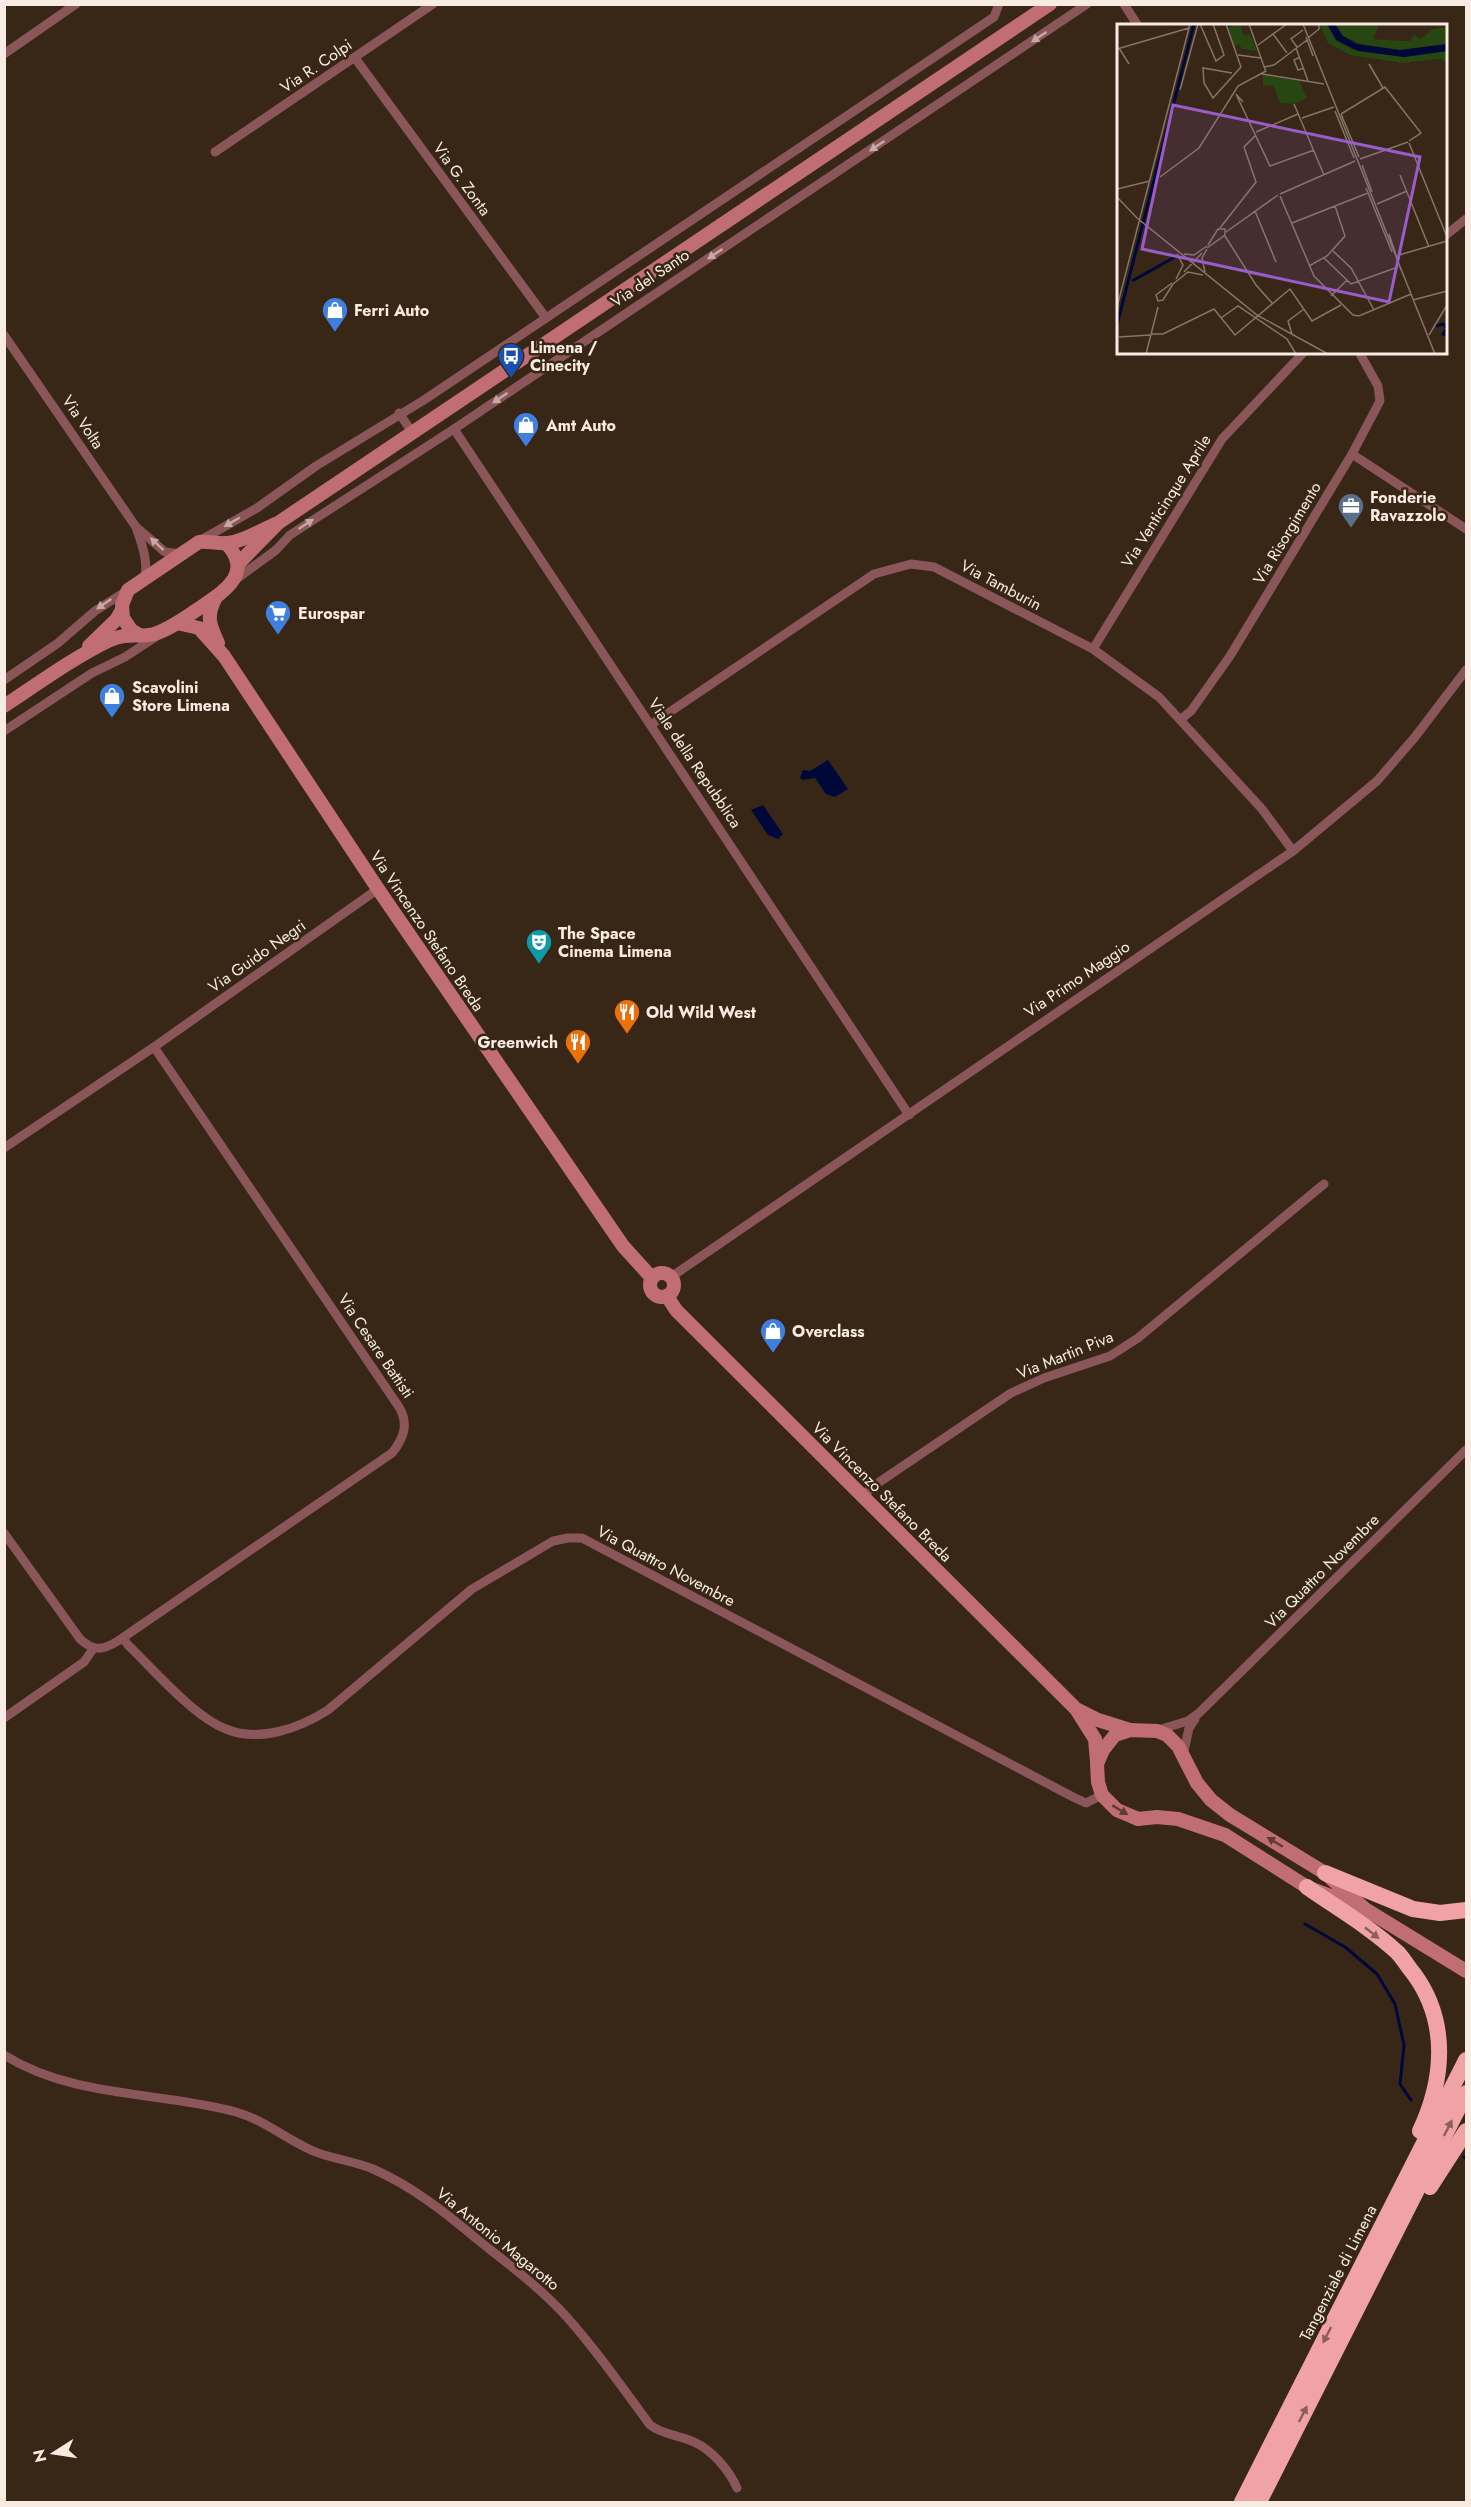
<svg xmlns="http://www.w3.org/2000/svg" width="1471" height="2507" viewBox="0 0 1471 2507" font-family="Jost,sans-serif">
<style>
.water{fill:#000839}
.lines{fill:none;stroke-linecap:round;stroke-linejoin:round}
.stream{stroke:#000839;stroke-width:3}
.street{stroke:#8a5659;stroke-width:9}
.secondary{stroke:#c06d73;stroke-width:14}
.highway{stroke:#f0a2a7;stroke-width:16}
.oneway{fill:#c6a8a4}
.oneway2{fill:#613b32}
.oneway3{fill:#8b5e57}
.labels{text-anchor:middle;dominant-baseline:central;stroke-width:5;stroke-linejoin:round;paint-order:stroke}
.street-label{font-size:16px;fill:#f8ece2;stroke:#382616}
.poi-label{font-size:16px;font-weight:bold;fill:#f8ece2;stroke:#382616;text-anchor:start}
.inset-river{fill:none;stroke:#000839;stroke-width:3}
.inset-road{fill:none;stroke:#857568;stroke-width:1.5}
.view{fill:#9a5cc8;fill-opacity:0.15;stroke:#9a5cc8;stroke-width:3}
.inset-edge{fill:none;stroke:#f8ece2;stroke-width:3}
</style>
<rect width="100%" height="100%" fill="#382616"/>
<!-- water -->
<g class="water">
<path d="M828,760l20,29 -13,8 -9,-3 -11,-16 -13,2 -2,-2 3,-8 7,1z"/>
<path d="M763,805l20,29 -5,5 -10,-4 -17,-25z"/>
</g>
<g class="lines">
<!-- stream -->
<g class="stream">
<path d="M1305,1924l40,23 32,27 18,30 9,41 -4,39 11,16"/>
<path d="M1464,2157l2,2"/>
</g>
<!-- street -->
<g class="street">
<path d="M1124,4l14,22"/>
<path d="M4,54l72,-50"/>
<path d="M355,58l191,260"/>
<path d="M215,152l218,-148"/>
<path d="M1446,235l20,-16"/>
<path d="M4,335l132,192c6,18 12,32 9,51"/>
<path d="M399,413l13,19"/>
<path d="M454,429l455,686"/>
<path d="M1352,454l114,75"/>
<path d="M136,527l29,25 16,2"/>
<path d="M201,540l56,-32 59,-42 108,-66 570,-383 5,-13"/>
<path d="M235,580l41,-30 14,-15 164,-106 633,-425"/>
<path d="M1093,649l129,-210 82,-87"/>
<path d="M4,680l54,-37 37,-32 33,-21"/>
<path d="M1181,719l10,-8 39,-55 122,-202 28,-53 -2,-15 -19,-34"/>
<path d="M652,724l222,-150 37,-10 23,3 159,82 66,48 103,112 31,42"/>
<path d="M4,731l88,-58 33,-16 32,-21"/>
<path d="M4,1148l150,-101 224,-158"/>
<path d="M671,1277l622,-426 84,-70 38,-44 51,-67"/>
<path d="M863,1496l9,-9 139,-94 33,-15 66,-22 28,-18 186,-154"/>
<path d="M4,1533l76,106c14,13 23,11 38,2l274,-188c12,-15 17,-29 7,-46l-245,-360"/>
<path d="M123,1638l5,7c25,24 66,72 98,84 33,14 74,-1 102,-19l144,-121 81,-48 15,-3h14l491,259 13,6 16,-8"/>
<path d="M4,1718l80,-56 9,-13"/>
<path d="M1158,1730l30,-9 11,-8 267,-263"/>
<path d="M1183,1756l6,-28 6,-9"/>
<path d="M4,2055c71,44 155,36 232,57 28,8 50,27 77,39 19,8 41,10 60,18 39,17 73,44 105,71 29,23 60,46 86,74 31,34 58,73 86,111 13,10 29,10 44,17 18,8 35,28 43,46"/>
</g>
<!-- secondary -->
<g class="secondary">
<path d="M238,564l39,-40"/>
<path d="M216,597c-10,19 -7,27 2,46"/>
<path d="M177,623l22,5 25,28 154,233 245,357 29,32"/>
<path d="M138,634l-7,-4 -8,-12 -1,-13 6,-15 71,-48c10,-1 20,2 29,1 17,-2 34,-14 50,-20l772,-519"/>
<path d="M89,646l27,-26 6,-10"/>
<path d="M4,706c35,-23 69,-48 106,-66 18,-8 29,-2 44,-6 16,-5 31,-16 44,-25 25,-17 57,-35 28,-66"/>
<circle cx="662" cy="1285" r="12"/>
<path d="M667,1296l9,14 400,399 19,30 2,23"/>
<path d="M1078,1710l20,10 32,10"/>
<path d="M1365,1909l-40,-36 -95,-58 -19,-15 -14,-17 -19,-37 -11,-11 -10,-4 -27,-1 -15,5 -12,15 -6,14 1,18 4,13 15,15 21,9 19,-2 21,2 47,16 82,52 58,22 101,62"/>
</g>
<!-- highway -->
<g class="highway">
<path d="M1325,1873l88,36 27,4 26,-3"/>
<path d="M1307,1887c30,21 63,40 90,65 6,6 11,15 17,22 35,48 30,106 6,157"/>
<path d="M1430,2187l36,-56"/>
<path d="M1242,2502l224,-442"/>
<path d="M1259,2502l207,-409"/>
</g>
</g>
<!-- one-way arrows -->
<defs><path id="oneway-solid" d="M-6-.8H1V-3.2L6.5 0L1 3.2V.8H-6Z" transform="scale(1.5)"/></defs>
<g class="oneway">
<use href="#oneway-solid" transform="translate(1039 37) rotate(146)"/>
<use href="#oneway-solid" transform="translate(877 146) rotate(146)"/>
<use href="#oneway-solid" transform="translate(715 254) rotate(146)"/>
<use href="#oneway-solid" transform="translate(500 398) rotate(146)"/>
<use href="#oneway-solid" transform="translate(232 522) rotate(150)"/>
<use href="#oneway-solid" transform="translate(306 524) rotate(-33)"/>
<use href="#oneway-solid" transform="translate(157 544) rotate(-137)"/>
<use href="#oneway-solid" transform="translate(104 604) rotate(146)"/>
</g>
<g class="oneway2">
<use href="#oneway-solid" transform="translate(1120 1810) rotate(31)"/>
<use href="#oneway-solid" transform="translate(1275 1842) rotate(-149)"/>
</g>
<g class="oneway3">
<use href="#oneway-solid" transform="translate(1372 1933) rotate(38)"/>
<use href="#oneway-solid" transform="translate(1448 2128) rotate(-63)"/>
<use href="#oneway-solid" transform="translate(1327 2335) rotate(117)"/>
<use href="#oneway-solid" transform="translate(1303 2414) rotate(-63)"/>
</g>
<!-- icons -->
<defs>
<g id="shop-pin" transform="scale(1.35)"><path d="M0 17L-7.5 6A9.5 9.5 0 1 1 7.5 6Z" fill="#3f7fe0" stroke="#382616"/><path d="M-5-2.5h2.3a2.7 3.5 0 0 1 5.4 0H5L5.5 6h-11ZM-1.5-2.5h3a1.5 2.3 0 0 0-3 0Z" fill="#fff"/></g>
<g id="bus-pin" transform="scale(1.35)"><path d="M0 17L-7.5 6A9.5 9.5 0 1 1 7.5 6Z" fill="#1a4fb4" stroke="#382616"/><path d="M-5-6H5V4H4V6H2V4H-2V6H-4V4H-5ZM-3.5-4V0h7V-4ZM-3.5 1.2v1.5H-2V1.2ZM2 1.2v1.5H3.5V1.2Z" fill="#fff"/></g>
<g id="office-pin" transform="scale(1.35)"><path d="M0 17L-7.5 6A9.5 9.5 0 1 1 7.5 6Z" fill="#5c6f8a" stroke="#382616"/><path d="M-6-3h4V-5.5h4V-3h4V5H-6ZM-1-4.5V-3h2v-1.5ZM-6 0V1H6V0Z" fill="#fff"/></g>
<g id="supermarket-pin" transform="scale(1.35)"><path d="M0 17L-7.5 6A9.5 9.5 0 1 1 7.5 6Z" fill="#3f7fe0" stroke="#382616"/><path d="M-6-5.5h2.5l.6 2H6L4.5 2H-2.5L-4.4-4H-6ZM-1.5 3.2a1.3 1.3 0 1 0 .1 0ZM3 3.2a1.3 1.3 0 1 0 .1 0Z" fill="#fff"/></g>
<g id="theatre-pin" transform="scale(1.35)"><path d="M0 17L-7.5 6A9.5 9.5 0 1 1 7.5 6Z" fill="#0f9aa8" stroke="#382616"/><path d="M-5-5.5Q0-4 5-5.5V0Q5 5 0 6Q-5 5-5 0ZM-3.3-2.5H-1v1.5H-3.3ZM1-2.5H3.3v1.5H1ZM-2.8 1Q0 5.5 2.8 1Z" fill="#fff"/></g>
<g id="restaurant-pin" transform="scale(1.35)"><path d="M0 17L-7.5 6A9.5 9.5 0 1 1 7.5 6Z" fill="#e8710a" stroke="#382616"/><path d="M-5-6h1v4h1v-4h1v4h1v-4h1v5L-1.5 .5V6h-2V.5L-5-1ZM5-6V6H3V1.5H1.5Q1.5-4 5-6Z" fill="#fff"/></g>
</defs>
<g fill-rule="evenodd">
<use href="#shop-pin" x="335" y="310"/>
<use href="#bus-pin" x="511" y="356"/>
<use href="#shop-pin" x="526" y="425"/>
<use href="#office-pin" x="1351" y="506"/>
<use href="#supermarket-pin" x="278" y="613"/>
<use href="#shop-pin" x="112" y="696"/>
<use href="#theatre-pin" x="539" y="942"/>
<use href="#restaurant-pin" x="627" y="1012"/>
<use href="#restaurant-pin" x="578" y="1042"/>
<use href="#shop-pin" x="773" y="1331"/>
</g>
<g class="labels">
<!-- street labels -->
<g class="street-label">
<text transform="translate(316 66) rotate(-34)">Via R. Colpi</text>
<text transform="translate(462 179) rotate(54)">Via G. Zonta</text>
<text transform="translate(650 278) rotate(-34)">Via del Santo</text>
<text transform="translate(83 422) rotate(56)">Via Volta</text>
<text transform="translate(1166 501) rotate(-58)">Via Venticinque Aprile</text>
<text transform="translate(1287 533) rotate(-59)">Via Risorgimento</text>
<text transform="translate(1001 585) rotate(28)">Via Tamburin</text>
<text transform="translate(695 763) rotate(56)">Viale della Repubblica</text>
<text transform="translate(427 931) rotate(56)">Via Vincenzo Stefano Breda</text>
<text transform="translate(257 956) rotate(-35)">Via Guido Negri</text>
<text transform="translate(1077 979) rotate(-34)">Via Primo Maggio</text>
<text transform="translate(376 1346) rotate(56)">Via Cesare Battisti</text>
<text transform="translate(1065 1355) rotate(-22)">Via Martin Piva</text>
<text transform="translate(882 1492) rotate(45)">Via Vincenzo Stefano Breda</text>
<text transform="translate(666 1566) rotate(28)">Via Quattro Novembre</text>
<text transform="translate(1322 1571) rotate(-45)">Via Quattro Novembre</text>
<text transform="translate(498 2239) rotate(39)">Via Antonio Magarotto</text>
<text transform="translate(1338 2273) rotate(-63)">Tangenziale di Limena</text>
</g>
<!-- poi labels -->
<g class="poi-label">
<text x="354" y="310">Ferri Auto</text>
<text x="530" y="347">Limena /<tspan x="530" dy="18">Cinecity</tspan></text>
<text x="546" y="425">Amt Auto</text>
<text x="1370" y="497">Fonderie<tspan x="1370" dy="18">Ravazzolo</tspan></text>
<text x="298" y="613">Eurospar</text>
<text x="132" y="687">Scavolini<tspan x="132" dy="18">Store Limena</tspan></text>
<text x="558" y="933">The Space<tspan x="558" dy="18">Cinema Limena</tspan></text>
<text x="646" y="1012">Old Wild West</text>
<text x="558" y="1042" text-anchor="end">Greenwich</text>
<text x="792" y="1331">Overclass</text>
</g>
</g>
<!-- overview -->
<g transform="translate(1117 24)">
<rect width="330" height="330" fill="#382616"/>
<path d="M123,0l4,12 6,-2 7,17 -15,-2 -3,-5 -4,3 -7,-19zM202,0h8l9,16 17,10 51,7 43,-6v13l-6,-5 -38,4 -53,-8 -22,-12zM218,0h44l-6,15 29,2h8l4,-6 7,4 12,-10 14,-2v17l-47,6 -37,-5 -20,-9zM146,51l36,6 8,17 -14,6 -13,-1 -7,-18 -10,1z" fill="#274611"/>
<path d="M210,0h8l8,12 14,8 43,6 47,-6v7l-43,6 -46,-6 -22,-11z" fill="#000839"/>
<path class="inset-river" d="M15,257l43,-24M0,301l77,-301M319,302l7,-2 4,4 -4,6 4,1"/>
<path class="inset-road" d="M83,0l16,37 8,-6 -11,-31M109,0l15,43 -28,31 -9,-15 -1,-15 29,5M132,0l17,48M170,0l-14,10 14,19M186,0l132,330M189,13l7,19M191,14l11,-9v-5M141,21l15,-11M180,23l-6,-8 12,-9M2,24l10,16M179,24l12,33M0,25l72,-21M121,31l23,3M183,33l-6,3 4,10 6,-2M252,40l14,24M147,43l10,-2 33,-25M145,50l62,10M63,66l18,-66M126,78l-7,-8 34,72 44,-16M177,80l30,71M218,87l19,47M224,90l44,-27 36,46 -12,8M224,90l18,43M185,94l32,-11M139,108l42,-18M292,119l38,94M243,135l48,-17M245,141l10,27M283,151l29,72M43,153l39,-29 39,-62 28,-15M249,164l26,64M0,165l33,-8M163,170l75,-33M163,172l34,80 39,39 6,1 52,-22M0,173l20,21 120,97 71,39M260,180l30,-13M138,187l21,51M175,199l76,-30M103,204l36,-46 -12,-35 12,-12M109,208l52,-37M272,210l12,36M108,212l31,49 16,18M90,224l18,-13v-6h-7l-10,16M216,227l18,17 23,42M67,230l10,1 13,-9M282,231l48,-14M207,234l27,26 47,-17M192,242l18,-10 18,-20 -10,-30M67,248l18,-19M88,248l-3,-14 5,-9M59,255l7,-14 -6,-11M55,259l-16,12 2,6 5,-1 10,-16M56,260l15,-12 15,3M214,272l16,-16M296,276l34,-9M0,283l73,-283M104,294l17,-12 49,33 9,15M34,310h12l51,-25 21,26 55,-46 22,32 29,-16M175,310l-4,-13 16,-12M312,311l18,-30M2,313l31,-2M29,330l12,-47"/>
<path class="view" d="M56,81l247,52 -31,145 -247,-53z"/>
<rect width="330" height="330" class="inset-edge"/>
</g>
<!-- border -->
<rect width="1471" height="2507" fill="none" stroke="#f8ece2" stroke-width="12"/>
<!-- north arrow -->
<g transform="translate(54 2453) rotate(258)" stroke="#382616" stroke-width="4.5" paint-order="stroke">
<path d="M0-4.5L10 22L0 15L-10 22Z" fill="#f8ece2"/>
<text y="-9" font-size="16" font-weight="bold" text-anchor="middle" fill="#f8ece2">N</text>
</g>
</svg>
